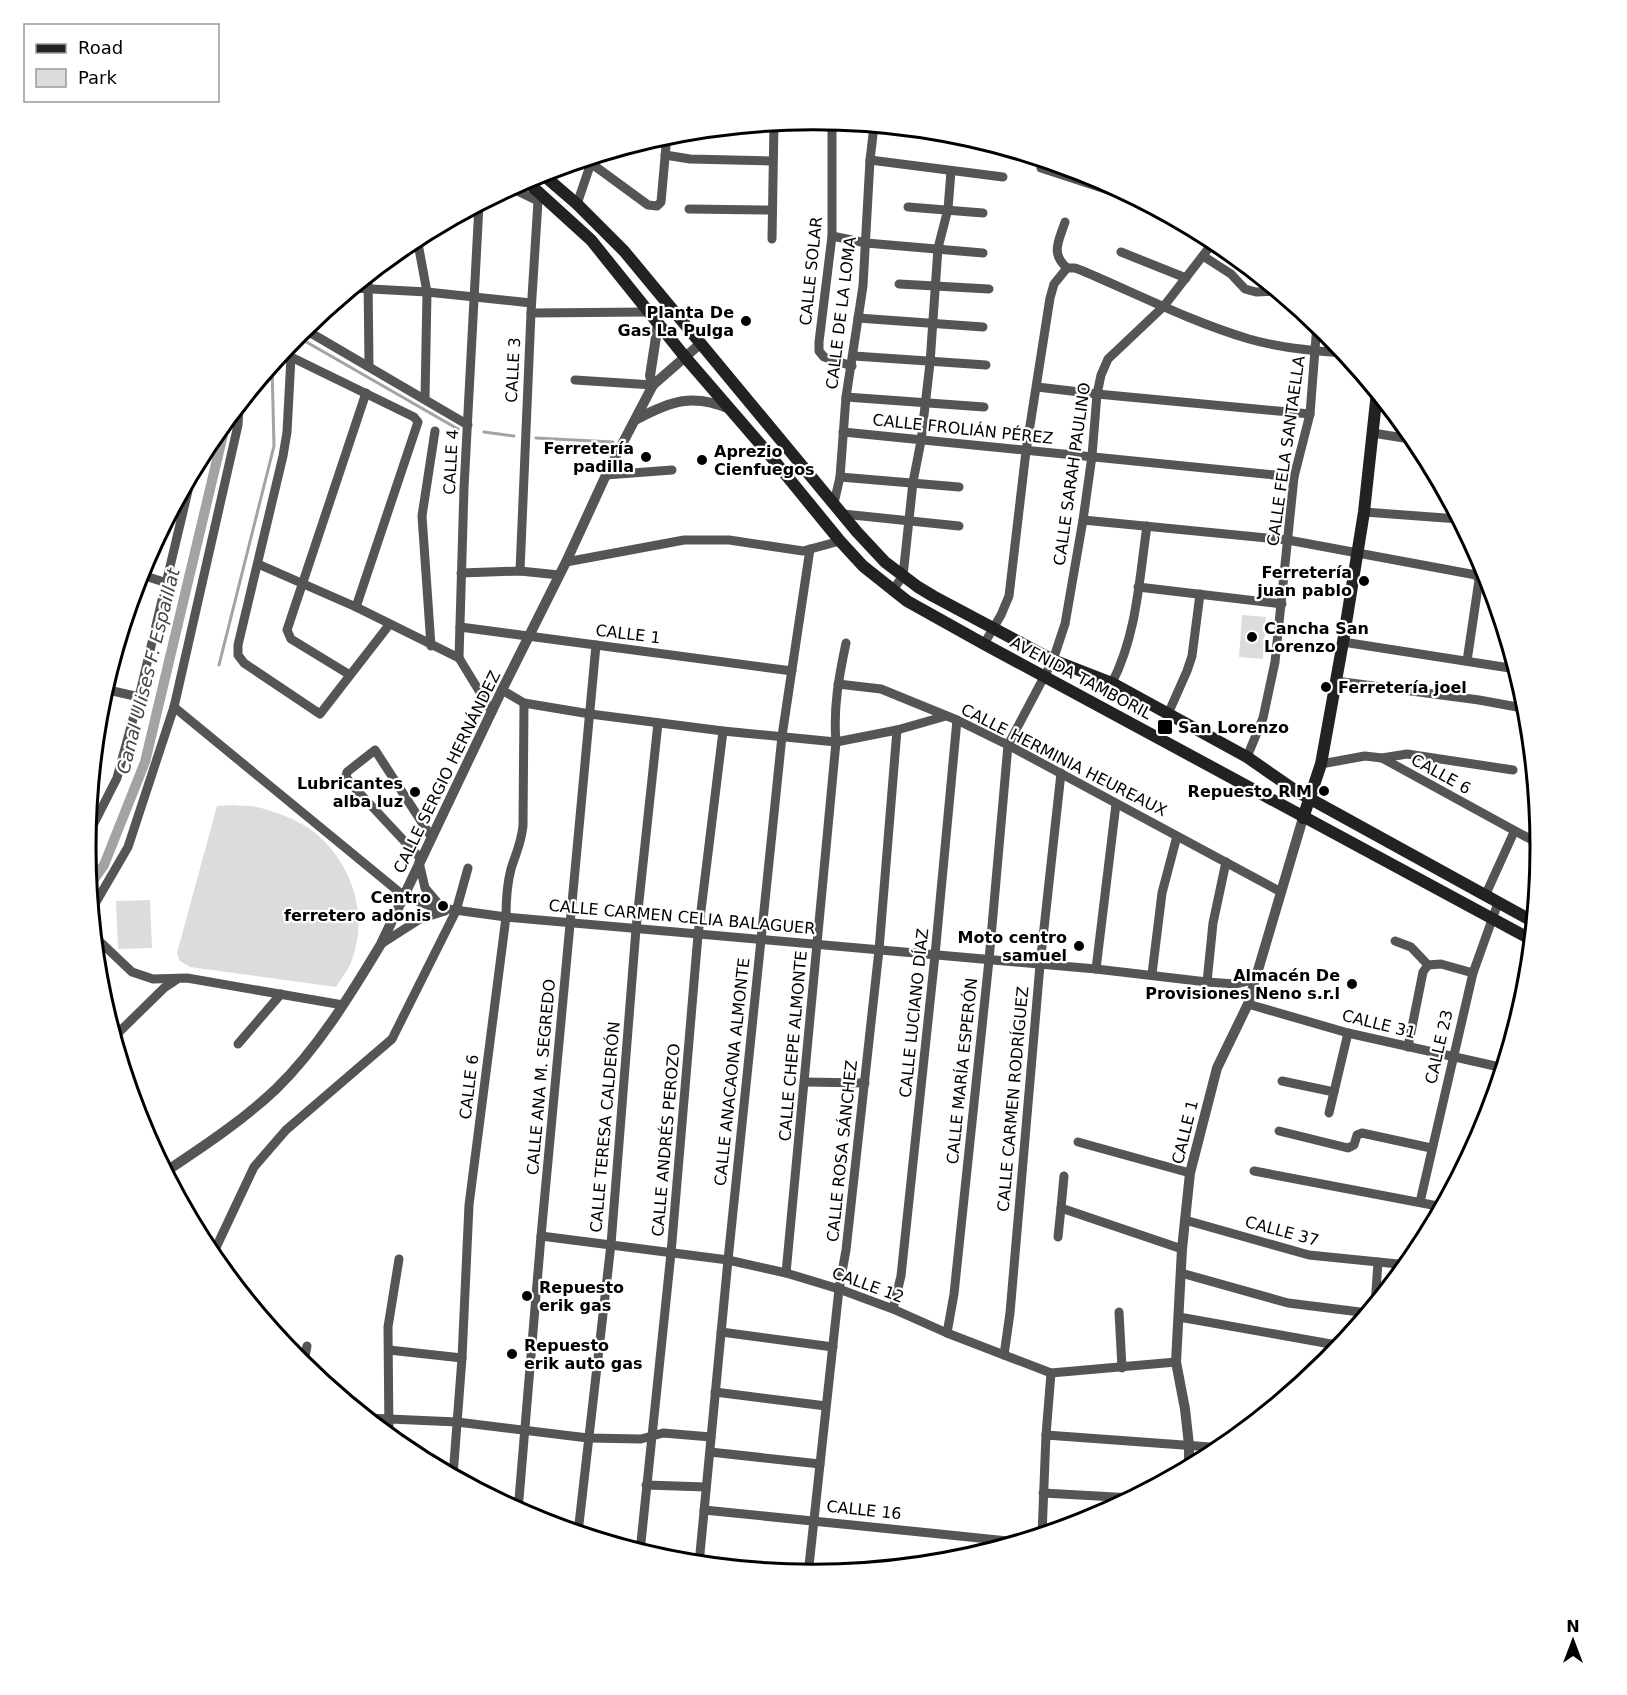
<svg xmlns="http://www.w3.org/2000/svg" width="1627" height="1695" viewBox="0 0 1627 1695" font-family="'DejaVu Sans',sans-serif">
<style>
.green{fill:#dcdcdc}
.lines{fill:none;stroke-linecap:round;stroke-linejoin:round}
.stream{stroke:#a3a3a3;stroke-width:3}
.canal{stroke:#a3a3a3;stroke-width:10}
.minor{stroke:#555;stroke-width:9}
.tertiary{stroke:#555;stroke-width:10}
.secondary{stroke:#222;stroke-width:12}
.poi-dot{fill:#000;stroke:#fff;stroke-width:2}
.labels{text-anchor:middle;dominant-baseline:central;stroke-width:4.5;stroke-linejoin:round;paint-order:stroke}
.street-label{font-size:16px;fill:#000;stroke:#fff}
.poi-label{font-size:16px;font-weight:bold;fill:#000;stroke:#fff;text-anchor:end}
.water-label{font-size:18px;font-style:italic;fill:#444;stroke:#fff}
.rim{fill:none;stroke:#000;stroke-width:3}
</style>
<rect width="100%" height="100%" fill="#fff"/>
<!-- green -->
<g class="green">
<path d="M1242,615l24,2 -3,42 -24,-2z"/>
<path d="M233,805c9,1 19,0 28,3 22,6 45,15 61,31 34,33 47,84 27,128 -4,7 -9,13 -13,20l-146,-20 -10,-6 -3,-8 40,-147z"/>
<path d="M150,900l2,48 -34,1 -2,-48z"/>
</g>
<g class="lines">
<!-- stream -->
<g class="stream">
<path d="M296,336l162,93"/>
<path d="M484,432l30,4"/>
<path d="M536,438l77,4"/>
<path d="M219,665l55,-219 -2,-80"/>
</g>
<!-- canal -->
<path class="canal" d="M89,886l15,-21 41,-103 81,-340"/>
<!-- minor -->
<g class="minor">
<path d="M832,121v115l-13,106v9l5,6 28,9"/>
<path d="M934,133l10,-1"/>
<path d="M665,155l25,4 82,2"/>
<path d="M1041,159v9l98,32"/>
<path d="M870,160l133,17"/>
<path d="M592,164l56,41 9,1 4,-4 6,-67"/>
<path d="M511,188l27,13 -7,112 -11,258"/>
<path d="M577,204l16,-47"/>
<path d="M479,205l-15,283 -5,170 33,54"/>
<path d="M908,207l75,6"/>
<path d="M689,209l83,1"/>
<path d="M1065,222c-6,19 -15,31 2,46"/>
<path d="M832,236l34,7 117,10"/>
<path d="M417,238l10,54 -2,107"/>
<path d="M772,239l2,-116"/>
<path d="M1121,252l65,26"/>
<path d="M1203,256l28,18 14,15 11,3 21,-1"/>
<path d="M1067,268h8l8,3c54,23 109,51 166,68 31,9 64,12 96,14"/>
<path d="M368,276l1,90"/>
<path d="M899,284l90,5"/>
<path d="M353,288l74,4 104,11"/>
<path d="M531,313l117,-1"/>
<path d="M858,318l125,9"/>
<path d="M304,329l164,96"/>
<path d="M854,356l132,9"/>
<path d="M575,380l78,5"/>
<path d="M1037,387l60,7 213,20"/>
<path d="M846,397l138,10"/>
<path d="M843,432l451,45"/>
<path d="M1373,433l43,7"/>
<path d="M606,475l66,-5"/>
<path d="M840,477l119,10"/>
<path d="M834,503l6,-26 6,-80 17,-111 7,-126 4,-34"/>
<path d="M1364,512l95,7"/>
<path d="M843,514l116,12"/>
<path d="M1083,520l205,20 188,35 3,5 -12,81"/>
<path d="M566,562l118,-22h45l74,11 37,-10"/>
<path d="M258,564l98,43 103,51"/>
<path d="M461,573l59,-2 39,4"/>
<path d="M139,574l28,9"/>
<path d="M1138,587l144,17"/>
<path d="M892,591l11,-15 10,-94 8,-41 9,-78 8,-115 10,-39 3,-38"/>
<path d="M356,607l62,-185 -4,-5 -123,-60 -4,75 -4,24 -45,189v10l6,8 76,51 69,-89"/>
<path d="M460,627l332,44"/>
<path d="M1343,642l173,27"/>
<path d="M984,644l17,-29 8,-19 17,-145 24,-153 4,-14 13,-16"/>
<path d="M431,646l-9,-130 13,-85"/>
<path d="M350,675l-59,-36 -4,-9 79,-237"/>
<path d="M1336,681l143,19 49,9"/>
<path d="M1112,683c25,-49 27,-103 35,-157"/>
<path d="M838,684l43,5 76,31 51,25 273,147"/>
<path d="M104,689l35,8"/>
<path d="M502,690l22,13 66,11 133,17 113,11 61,-12 49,-14"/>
<path d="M174,707l230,189 29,11 73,10 590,52 111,13 28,2 21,-5"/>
<path d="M1168,714l19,-43 5,-15 8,-62"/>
<path d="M1247,757l16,-39 12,-56 19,-185 16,-63 7,-90"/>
<path d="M1382,758l25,-4 106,16"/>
<path d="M1321,764l44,-8 17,2 159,87"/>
<path d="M86,839l31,-61 22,-81 53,-223"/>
<path d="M421,859l-69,-74 -6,-8 1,-5 28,-22 57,88"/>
<path d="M419,862l6,26 17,20"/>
<path d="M1485,896l29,-64"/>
<path d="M92,909l36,-62 46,-140 64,-282 1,-19"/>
<path d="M94,936l38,36 21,7 34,-1 156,27"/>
<path d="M1395,941l16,6 17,18"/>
<path d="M381,944l39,-25 25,-8"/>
<path d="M1428,965l13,-1 32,9"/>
<path d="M1096,969l20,-165"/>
<path d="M1152,974l10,-81 15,-57"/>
<path d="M1207,982l6,-59 13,-61"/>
<path d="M1248,1004l100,29 156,35"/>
<path d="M114,1037l50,-49 12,-8"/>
<path d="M238,1044l43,-50"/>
<path d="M1408,1047l15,-75 5,-7"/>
<path d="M1282,1081l52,11"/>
<path d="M805,1082l60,1"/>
<path d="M1329,1113l19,-80"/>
<path d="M1279,1131l69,17 6,-3 3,-10 5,-2 69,15"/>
<path d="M1078,1142l112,31"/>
<path d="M1254,1171l189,36"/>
<path d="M1064,1176l-3,32 121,41"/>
<path d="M1420,1202l53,-229 25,-70"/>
<path d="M1185,1220l124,35 99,10"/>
<path d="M541,1236l187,24 58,13 53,16 54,20 54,24 104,40 125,-11"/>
<path d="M1058,1237l3,-29"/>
<path d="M212,1256l42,-89 32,-37 106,-91 64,-128 12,-43"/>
<path d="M786,1273l50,-531c-3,-34 3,-66 10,-99"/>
<path d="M1181,1273l107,30 80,10"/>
<path d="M1375,1305l3,-43"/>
<path d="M893,1309l8,-33 34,-321 22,-235"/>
<path d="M1119,1312l3,56"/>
<path d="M1179,1317l163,29"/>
<path d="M721,1332l112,15"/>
<path d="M947,1333l7,-39 35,-334 19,-215 45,-85 12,-36 18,-104 9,-64 5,-62 4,-19 7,-16 56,-53 51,-66"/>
<path d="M389,1350l73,8"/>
<path d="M1004,1355l6,-42 30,-348 21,-192"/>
<path d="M303,1366l4,-20"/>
<path d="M715,1392l111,14"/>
<path d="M367,1418l90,4 131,16 53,1 22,-6 48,4"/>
<path d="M1046,1435l178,13"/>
<path d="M389,1437l-1,-110 11,-68"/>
<path d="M710,1452l110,12"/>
<path d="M453,1476l9,-118 7,-153 37,-288c0,-16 1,-33 5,-48 5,-16 10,-25 12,-43l1,-123"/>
<path d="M646,1485l60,2"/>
<path d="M1043,1493l90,5"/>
<path d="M704,1510l315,32"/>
<path d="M518,1511l23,-275 55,-591"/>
<path d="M578,1533l33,-289 25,-315 22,-206"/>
<path d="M1042,1535l4,-100 5,-62"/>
<path d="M640,1552l31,-299 27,-318 25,-204"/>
<path d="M699,1564l29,-304 54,-524 28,-187"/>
<path d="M808,1575l31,-286 7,-39 33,-300 18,-220"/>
</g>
<!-- tertiary -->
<g class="tertiary">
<path d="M653,385l-3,-9 8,-52"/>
<path d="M637,419c34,-18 56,-26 93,-10"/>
<path d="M165,1172c39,-26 77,-51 111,-83 42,-41 75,-95 105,-145l121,-254 64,-128 40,-87 47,-90 47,-41"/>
<path d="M1189,1469v-24l-4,-36 -9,-47 6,-113 8,-76 27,-105 31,-64 55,-186"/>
</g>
<!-- secondary -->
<g class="secondary">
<path d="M541,173l36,31 47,47 233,281 28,30 33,25 15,9 120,64 59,23 135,74 49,34 238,131"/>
<path d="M525,180l66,60 94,117 83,96 72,88 23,25 44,35 77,43 548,296"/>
<path d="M1303,818l18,-54 22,-122 21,-130 13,-120"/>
</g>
</g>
<!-- markers -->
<g class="poi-dot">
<circle cx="746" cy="321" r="6"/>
<circle cx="646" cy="457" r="6"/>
<circle cx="702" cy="460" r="6"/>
<circle cx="1364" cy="581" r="6"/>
<circle cx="1252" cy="637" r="6"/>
<circle cx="1326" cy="687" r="6"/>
<rect x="1157" y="719" width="16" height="16" rx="3"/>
<circle cx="1324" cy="791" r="6"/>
<circle cx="415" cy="792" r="6"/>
<circle cx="443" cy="906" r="6"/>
<circle cx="1079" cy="946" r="6"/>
<circle cx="1352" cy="984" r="6"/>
<circle cx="527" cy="1296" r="6"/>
<circle cx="512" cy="1354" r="6"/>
</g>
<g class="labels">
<!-- street labels -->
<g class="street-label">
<text transform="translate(811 271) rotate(-84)">CALLE SOLAR</text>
<text transform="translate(841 313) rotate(-83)">CALLE DE LA LOMA</text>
<text transform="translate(513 370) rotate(-87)">CALLE 3</text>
<text transform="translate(963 429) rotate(6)">CALLE FROLIÁN PÉREZ</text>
<text transform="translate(1286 451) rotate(-82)">CALLE FELA SANTAELLA</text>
<text transform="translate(451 462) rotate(-87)">CALLE 4</text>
<text transform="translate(1072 474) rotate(-82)">CALLE SARAH PAULINO</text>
<text transform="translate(628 634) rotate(7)">CALLE 1</text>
<text transform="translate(1081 678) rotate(28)">AVENIDA TAMBORIL</text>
<text transform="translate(1064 760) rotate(27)">CALLE HERMINIA HEUREAUX</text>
<text transform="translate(447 772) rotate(-64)">CALLE SERGIO HERNÁNDEZ</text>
<text transform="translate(1441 774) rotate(29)">CALLE 6</text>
<text transform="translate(682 917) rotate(5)">CALLE CARMEN CELIA BALAGUER</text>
<text transform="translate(914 1013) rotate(-84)">CALLE LUCIANO DÍAZ</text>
<text transform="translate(1379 1024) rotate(14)">CALLE 31</text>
<text transform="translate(793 1046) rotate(-85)">CALLE CHEPE ALMONTE</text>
<text transform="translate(1439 1047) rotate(-77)">CALLE 23</text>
<text transform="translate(962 1071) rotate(-84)">CALLE MARÍA ESPERÓN</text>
<text transform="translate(732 1072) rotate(-84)">CALLE ANACAONA ALMONTE</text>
<text transform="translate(541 1077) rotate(-85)">CALLE ANA M. SEGREDO</text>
<text transform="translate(469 1087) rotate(-83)">CALLE 6</text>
<text transform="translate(1013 1099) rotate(-85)">CALLE CARMEN RODRÍGUEZ</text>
<text transform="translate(605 1127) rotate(-85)">CALLE TERESA CALDERÓN</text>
<text transform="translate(1185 1132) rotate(-76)">CALLE 1</text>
<text transform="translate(666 1140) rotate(-85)">CALLE ANDRÉS PEROZO</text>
<text transform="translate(842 1151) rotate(-84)">CALLE ROSA SÁNCHEZ</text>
<text transform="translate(1282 1231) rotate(15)">CALLE 37</text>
<text transform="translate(868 1285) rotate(20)">CALLE 12</text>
<text transform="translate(864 1510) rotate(6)">CALLE 16</text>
</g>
<!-- poi labels -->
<g class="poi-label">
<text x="734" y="312">Planta De<tspan x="734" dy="18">Gas La Pulga</tspan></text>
<text x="634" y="448">Ferretería<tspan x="634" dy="18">padilla</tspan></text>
<text x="714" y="451" text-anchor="start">Aprezio<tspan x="714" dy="18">Cienfuegos</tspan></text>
<text x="1352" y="572">Ferretería<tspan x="1352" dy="18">juan pablo</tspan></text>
<text x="1264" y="628" text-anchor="start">Cancha San<tspan x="1264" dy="18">Lorenzo</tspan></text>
<text x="1338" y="687" text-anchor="start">Ferretería joel</text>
<text x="1178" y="727" text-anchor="start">San Lorenzo</text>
<text x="403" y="783">Lubricantes<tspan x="403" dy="18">alba luz</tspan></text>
<text x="1312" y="791">Repuesto R M</text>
<text x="431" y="897">Centro<tspan x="431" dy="18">ferretero adonis</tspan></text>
<text x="1067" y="937">Moto centro<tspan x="1067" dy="18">samuel</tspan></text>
<text x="1340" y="975">Almacén De<tspan x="1340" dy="18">Provisiones Neno s.r.l</tspan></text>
<text x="539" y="1287" text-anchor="start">Repuesto<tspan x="539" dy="18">erik gas</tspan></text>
<text x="524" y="1345" text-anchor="start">Repuesto<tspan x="524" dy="18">erik auto gas</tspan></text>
</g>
<!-- water labels -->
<g class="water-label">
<text transform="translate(148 671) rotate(-76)">Canal Ulises F. Espaillat</text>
</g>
</g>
<!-- crop -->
<path d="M0 0H1627V1695H0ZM96 847a717 717 0 1 1 1434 0a717 717 0 1 1-1434 0Z" fill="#fff" fill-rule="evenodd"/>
<path class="rim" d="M96 847a717 717 0 1 1 1434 0a717 717 0 1 1-1434 0Z"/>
<!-- legend -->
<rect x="24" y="24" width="195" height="78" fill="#ffffff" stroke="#999999" stroke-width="1.5"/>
<rect x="36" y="44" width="30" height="9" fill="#222222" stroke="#999999" stroke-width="1.5"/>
<text x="78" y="54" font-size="18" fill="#000000">Road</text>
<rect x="36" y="69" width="30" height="18" fill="#dcdcdc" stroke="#999999" stroke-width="1.5"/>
<text x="78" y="84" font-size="18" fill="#000000">Park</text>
<!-- north arrow -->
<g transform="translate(1573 1641)" stroke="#ffffff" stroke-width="4.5" paint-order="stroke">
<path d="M0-4.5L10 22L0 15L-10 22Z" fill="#000000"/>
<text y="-9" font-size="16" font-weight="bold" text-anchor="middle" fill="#000000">N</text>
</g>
</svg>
